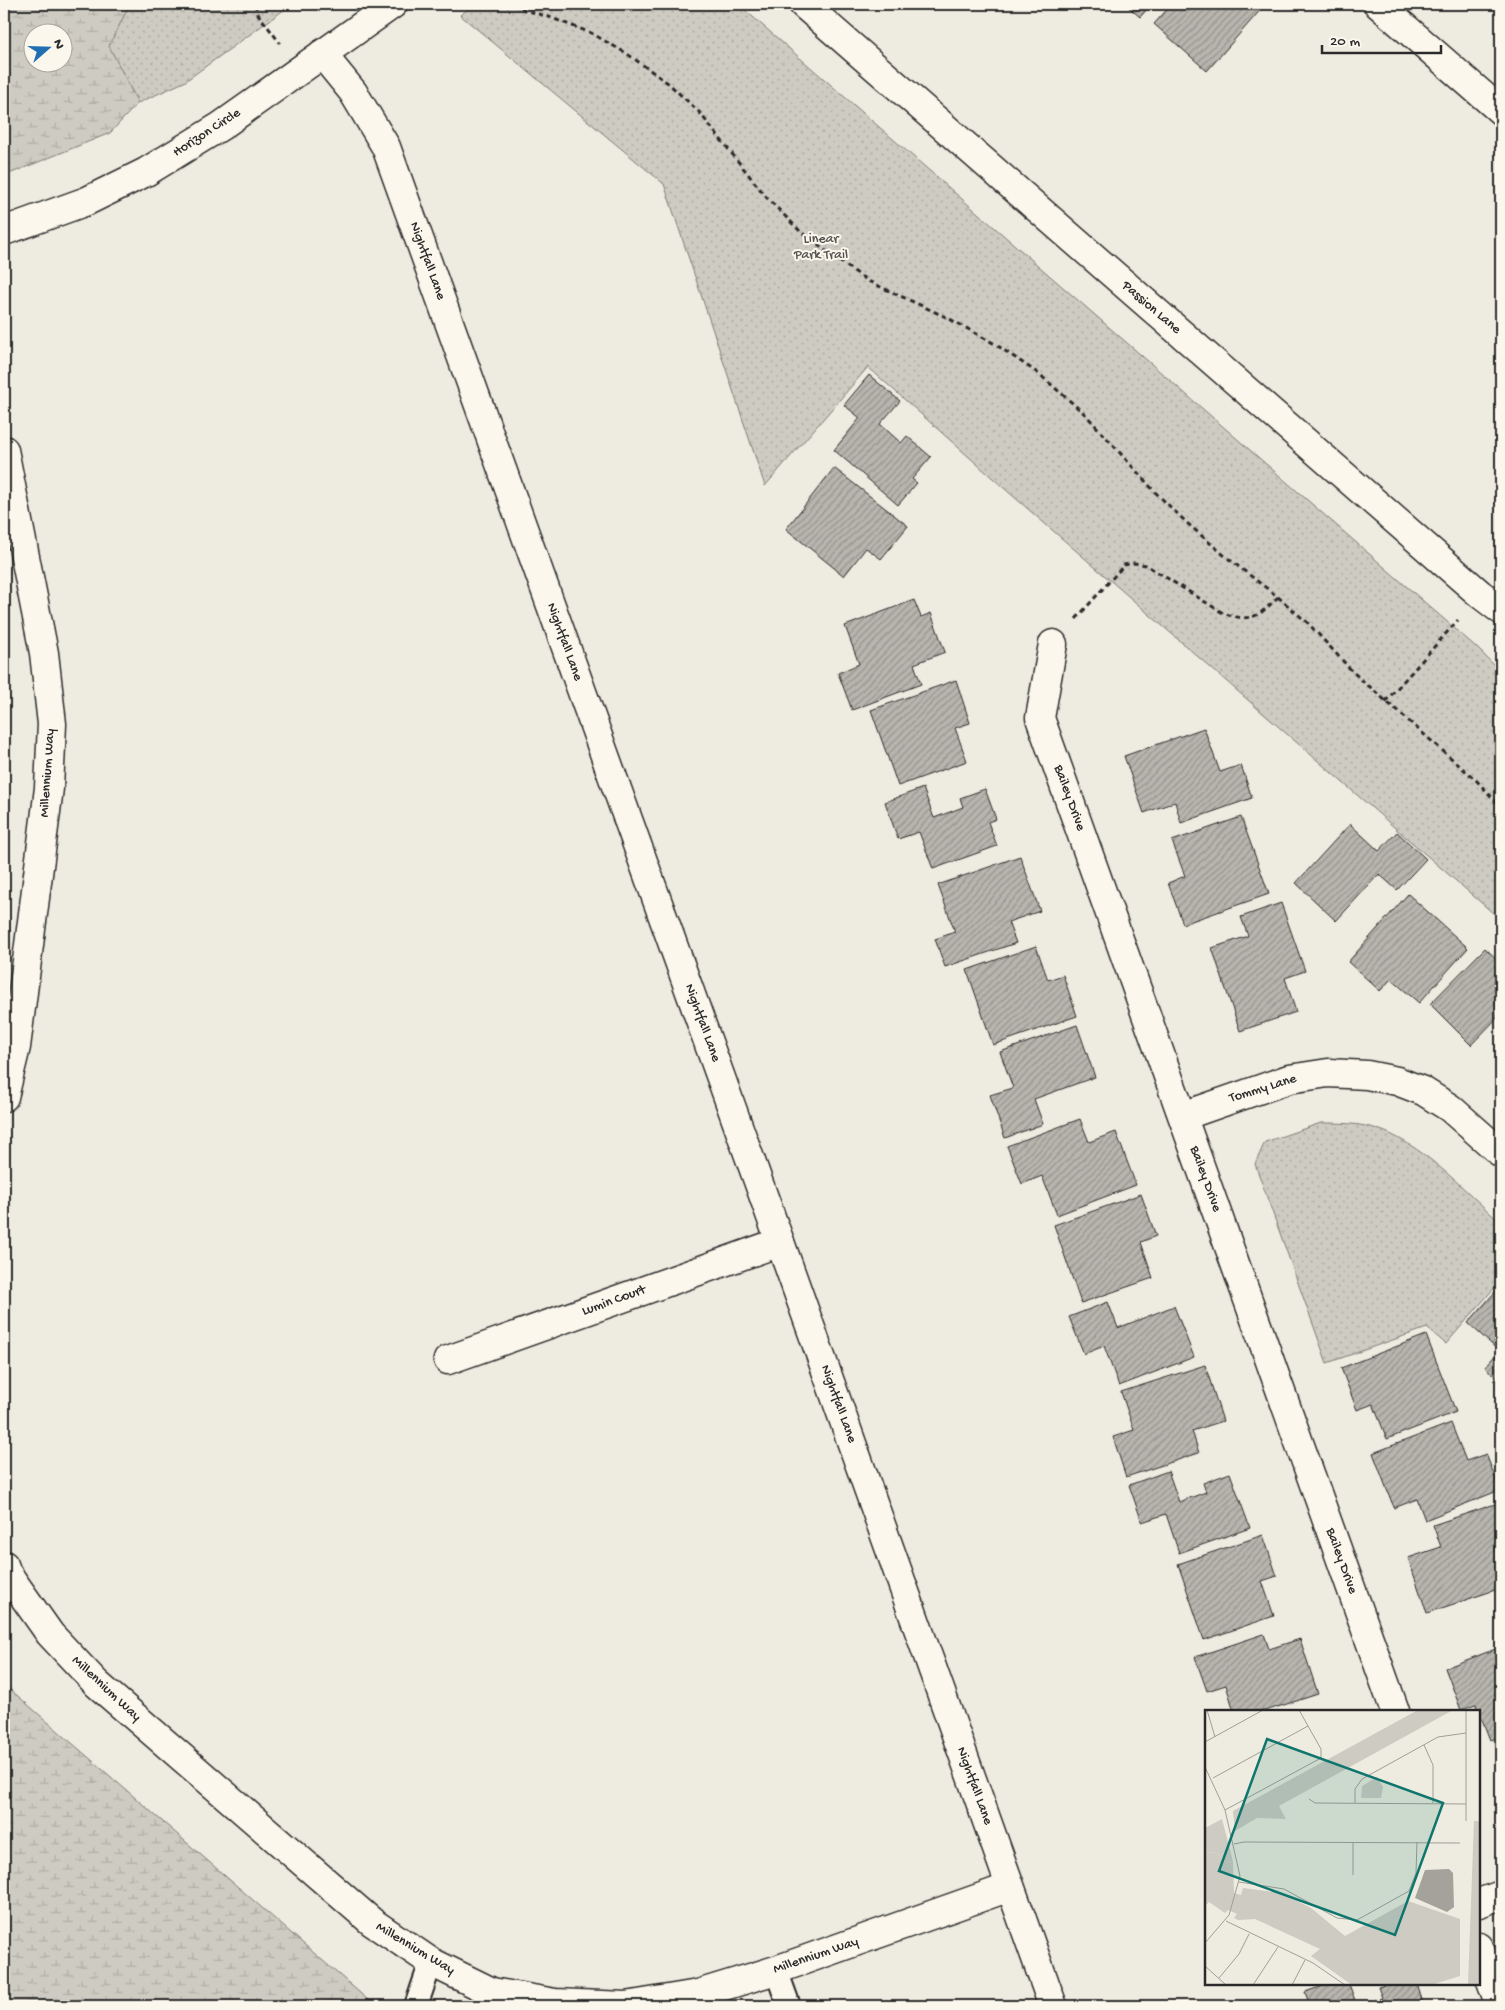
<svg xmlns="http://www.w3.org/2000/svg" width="1505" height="2010" viewBox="0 0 1505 2010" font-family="'Gochi Hand',sans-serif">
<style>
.wetland{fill:url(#wetland-marsh);stroke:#7c7b76;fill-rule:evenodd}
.park{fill:url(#park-dots);stroke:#7c7b76}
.building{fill:url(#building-hatch);stroke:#2b2b2b}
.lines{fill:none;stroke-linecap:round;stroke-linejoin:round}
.lane-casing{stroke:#2b2b2b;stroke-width:26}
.street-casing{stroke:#2b2b2b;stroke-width:31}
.path{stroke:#2b2b2b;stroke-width:3;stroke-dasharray:5 4;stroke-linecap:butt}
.lane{stroke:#fbf7ec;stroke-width:22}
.street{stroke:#fbf7ec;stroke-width:28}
.labels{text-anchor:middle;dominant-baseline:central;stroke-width:4;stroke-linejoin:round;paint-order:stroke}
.street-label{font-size:14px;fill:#2b2b2b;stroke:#fbf7ec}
.park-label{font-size:14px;fill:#545351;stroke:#fbf7ec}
.inset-road{fill:none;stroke:#a09e98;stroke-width:1}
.view{fill:#0f766e;fill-opacity:0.15;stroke:#0f766e;stroke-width:2.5}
.inset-edge{fill:none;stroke:#2b2b2b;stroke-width:2.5}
</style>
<defs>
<pattern id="wetland-marsh" width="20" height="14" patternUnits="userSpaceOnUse" patternTransform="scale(1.25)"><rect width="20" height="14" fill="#cecbc2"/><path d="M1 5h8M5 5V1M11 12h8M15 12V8" fill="none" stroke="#b1aea7"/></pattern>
<pattern id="park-dots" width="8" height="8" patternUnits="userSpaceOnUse" patternTransform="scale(1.25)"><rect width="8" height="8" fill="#cecbc2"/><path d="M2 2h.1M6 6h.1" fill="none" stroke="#b1aea7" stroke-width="1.8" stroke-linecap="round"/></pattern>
<pattern id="building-hatch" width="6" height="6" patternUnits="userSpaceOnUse" patternTransform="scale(1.25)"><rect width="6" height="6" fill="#b8b5ae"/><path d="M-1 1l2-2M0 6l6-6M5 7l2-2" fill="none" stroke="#96938e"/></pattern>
</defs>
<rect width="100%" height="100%" fill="#eeebe0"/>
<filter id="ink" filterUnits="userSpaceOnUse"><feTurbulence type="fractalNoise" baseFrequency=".02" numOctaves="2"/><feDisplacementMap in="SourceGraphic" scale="10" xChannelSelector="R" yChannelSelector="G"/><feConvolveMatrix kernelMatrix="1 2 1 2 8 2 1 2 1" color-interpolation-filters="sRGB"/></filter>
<g filter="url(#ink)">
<!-- wetland -->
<g class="wetland">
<path d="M4,4h126l-20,42 28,57 -28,30 -106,43zM32,32h30v30h-30z"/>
<path d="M4,1684l371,322h-371z"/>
</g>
<!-- park -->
<g class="park">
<path d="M130,4h162l-108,78 -46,21 -29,-57z"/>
<path d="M476,4h262l738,643 25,25v248l-496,-431 -137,-122 -103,119 -101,-302 -204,-169z"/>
<path d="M1321,1123c17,0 35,0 53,5 46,13 91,63 127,95v57l-55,64 -19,-16 -100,35 -72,-199 10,-22z"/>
</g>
<!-- building -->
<g class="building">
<path d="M1125,4h27l-12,13z"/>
<path d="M1172,4h87l4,3 -56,64 -53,-47z"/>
<path d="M869,375l31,26 -20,23 21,19 6,-7 24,21 -19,22 5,4 -19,22 -64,-55 26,-32 -16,-13z"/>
<path d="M834,468l74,58 -27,33 -15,-11 -22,28 -58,-47z"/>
<path d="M914,600l7,17 10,-4 14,39 -31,12 7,20 -69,26 -14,-37 21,-9 -14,-38z"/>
<path d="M956,680l14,43 -15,5 12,33 -69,25 -27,-76z"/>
<path d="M1204,728l16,44 21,-7 11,33 -71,25 -6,-21 -31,11 -20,-57z"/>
<path d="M923,788l11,30 29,-11 -3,-9 25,-9 11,30 -8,3 9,24 -64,23 -14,-37 -21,7 -13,-37z"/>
<path d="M1241,817l28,77 -86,30 -15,-41 17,-7 -13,-35z"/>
<path d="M1350,824l29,27 18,-19 29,27 -29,31 -18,-16 -43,47 -40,-38z"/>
<path d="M1020,856l20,55 -32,11 8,21 -71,24 -10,-28 20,-7 -17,-47z"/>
<path d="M1408,894l60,54 -49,55 -28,-24 -11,12 -32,-29z"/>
<path d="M1281,903l24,68 -20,7 11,34 -56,19 -28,-83 36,-12 -7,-19z"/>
<path d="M1036,946l12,34 15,-5 14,41 -84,29 -26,-75z"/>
<path d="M1485,948l16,15v51l-30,31 -41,-41z"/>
<path d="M1077,1025l18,52 -61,22 9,25 -38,14 -15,-43 23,-7 -13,-36z"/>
<path d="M1080,1119l9,23 27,-10 20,53 -79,30 -15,-39 -20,8 -15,-38z"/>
<path d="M1141,1194l15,42 -15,6 12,36 -72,25 -27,-78z"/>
<path d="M1501,1285v97l-16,-15 14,-16 -31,-28z"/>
<path d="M1108,1302l10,26 56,-22 20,51 -75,29 -15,-40 -20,8 -15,-37z"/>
<path d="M1426,1335l30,77 -69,27 -14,-35 -16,6 -16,-42z"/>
<path d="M1205,1365l18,56 -31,10 7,22 -73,24 -13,-40 21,-7 -13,-38z"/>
<path d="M1451,1423l15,38 20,-7 14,36 -75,30 -8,-21 -23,9 -21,-55z"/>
<path d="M1168,1471l11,31 27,-10 -3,-9 27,-10 20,55 -71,25 -13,-39 -24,8 -13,-37z"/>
<path d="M1501,1502v42l-6,2 6,17v25l-74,25 -19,-55 33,-11 -8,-22z"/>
<path d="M1263,1535l14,41 -15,5 12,35 -70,24 -26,-76z"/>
<path d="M1264,1634l5,15 31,-10 18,55 -53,17h-31l-8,-26 -19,6 -12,-34z"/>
<path d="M1501,1647v89l-11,4 -14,-36 -15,6 -16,-42z"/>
<path d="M1329,1984h20l8,22h-47l-5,-14z"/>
<path d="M1388,1984h29l7,22h-67l25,-8 -4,-11z"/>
</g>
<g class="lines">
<!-- lane casing -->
<g class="lane-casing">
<g id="lane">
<path d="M776,1970l13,36"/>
<path d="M416,2006l15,-44"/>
</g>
</g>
<!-- street casing -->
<g class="street-casing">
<g id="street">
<path d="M803,4l677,590 21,16"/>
<path d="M1378,4l123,107"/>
<path d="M322,54l31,38 33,55 394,1095 273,764"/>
<path d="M4,231l83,-30 59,-29 75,-46 172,-122"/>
<path d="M4,450l40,203 8,71 -3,64 -33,259 -12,50"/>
<path d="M1053,644l-13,74 355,993"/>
<path d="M1183,1116l106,-37 39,-6 39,2 30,6 26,10 27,17 51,45"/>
<path d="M448,1360l332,-118"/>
<path d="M4,1565l3,8 43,61 47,50 275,238 59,40 61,30 63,11 71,3 72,-12 78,-24 234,-83"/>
<path d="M1479,1903l22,-8"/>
<path d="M1479,1947l21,59"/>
</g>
</g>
<!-- path -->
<g class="path">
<path d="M255,4l3,10 22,29"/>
<path d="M513,4l12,6 24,7 42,16 35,20 42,30 31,29 68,86 34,34 34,26 33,23 80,37 47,26 44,30 47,41 70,78 31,30 38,33 53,41 30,26 46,50 122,107 25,27"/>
<path d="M1076,619l48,-54 10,-2 12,2 77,48c28,10 35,4 55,-16"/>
<path d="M1385,702l73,-82"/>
</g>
<!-- lane -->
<use href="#lane" class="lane"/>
<!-- street -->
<use href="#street" class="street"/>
</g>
</g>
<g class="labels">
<!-- street labels -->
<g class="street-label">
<text transform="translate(207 133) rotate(-33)">Horizon Circle</text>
<text transform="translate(427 261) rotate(70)">Nightfall Lane</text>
<text transform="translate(1151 308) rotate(41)">Passion Lane</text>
<text transform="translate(564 642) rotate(70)">Nightfall Lane</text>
<text transform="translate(48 773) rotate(-86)">Millennium Way</text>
<text transform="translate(1069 798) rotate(70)">Bailey Drive</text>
<text transform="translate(702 1023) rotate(70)">Nightfall Lane</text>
<text transform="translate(1263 1089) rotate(-17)">Tommy Lane</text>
<text transform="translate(1205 1179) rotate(70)">Bailey Drive</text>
<text transform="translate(614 1301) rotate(-20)">Lumin Court</text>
<text transform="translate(838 1404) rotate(70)">Nightfall Lane</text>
<text transform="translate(1341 1561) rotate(70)">Bailey Drive</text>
<text transform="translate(106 1689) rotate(43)">Millennium Way</text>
<text transform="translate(974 1786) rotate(70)">Nightfall Lane</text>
<text transform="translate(415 1949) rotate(31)">Millennium Way</text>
<text transform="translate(816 1956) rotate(-19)">Millennium Way</text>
</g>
<!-- park labels -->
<g class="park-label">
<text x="821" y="239">Linear<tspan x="821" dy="16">Park Trail</tspan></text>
</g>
</g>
<!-- overview -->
<g transform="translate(1205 1710)">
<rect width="275" height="275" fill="#eeebe0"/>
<path d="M269,111h6v164h-12z" fill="#cecbc2"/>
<path d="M0,142l12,1 10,10 6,-1 1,31 7,2 2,-7 38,5 30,15 34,28 63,-35 52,18v57l-29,9h-79l-41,-29 9,-7 -65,-30 -17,1 -4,-2 3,-4 -9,-4 -3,3 -16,-11 -4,4z" fill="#cecbc2"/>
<path d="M213,0h35l-174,96 7,13 -29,-1 -22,13 -2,-20zM172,67l6,10 -2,11h-20l1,-12zM17,109l10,38 1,5 -6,1 -10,-10 -12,-1v-24z" fill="#cecbc2"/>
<path d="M244,159l4,4 1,34 -7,5 -32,-14 10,-28z" fill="#a4a29a"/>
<path class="inset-road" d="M2,0l8,27M0,32l58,-32M219,35l9,20v38M0,57l20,43 15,66 -11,39 -24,28M8,68l95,-52M104,89l6,4 151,1M150,93v-14l7,-10 76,-42 28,-4M20,100l96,-52v-9l-22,-39M261,111v-111M29,134l10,-2 216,1M148,165v-33M34,172l45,7 53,29 20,2 52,-29 7,-18 1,-31M21,211l87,42 32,22M0,256l21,19M14,268l20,-24 10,-20M48,275l25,-38M87,275l13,-25"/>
<path class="view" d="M62,29l176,64 -48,132 -176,-64z"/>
<rect width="275" height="275" class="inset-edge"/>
</g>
<!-- margin -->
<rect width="1505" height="2010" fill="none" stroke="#fbf7ec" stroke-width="20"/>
<rect x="10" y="10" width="1485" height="1990" fill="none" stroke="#2b2b2b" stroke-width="2" filter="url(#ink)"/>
<!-- north arrow -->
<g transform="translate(48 48) rotate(70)"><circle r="24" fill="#fbf7ec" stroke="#a8a59f"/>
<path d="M0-4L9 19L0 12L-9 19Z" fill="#1f6fb2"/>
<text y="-8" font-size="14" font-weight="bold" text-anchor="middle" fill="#2b2b2b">N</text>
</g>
<!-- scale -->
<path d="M1322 45v8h119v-8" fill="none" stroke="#2b2b2b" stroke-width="2.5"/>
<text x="1330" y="45" font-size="15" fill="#2b2b2b" stroke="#fbf7ec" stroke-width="4" paint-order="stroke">20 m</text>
</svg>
